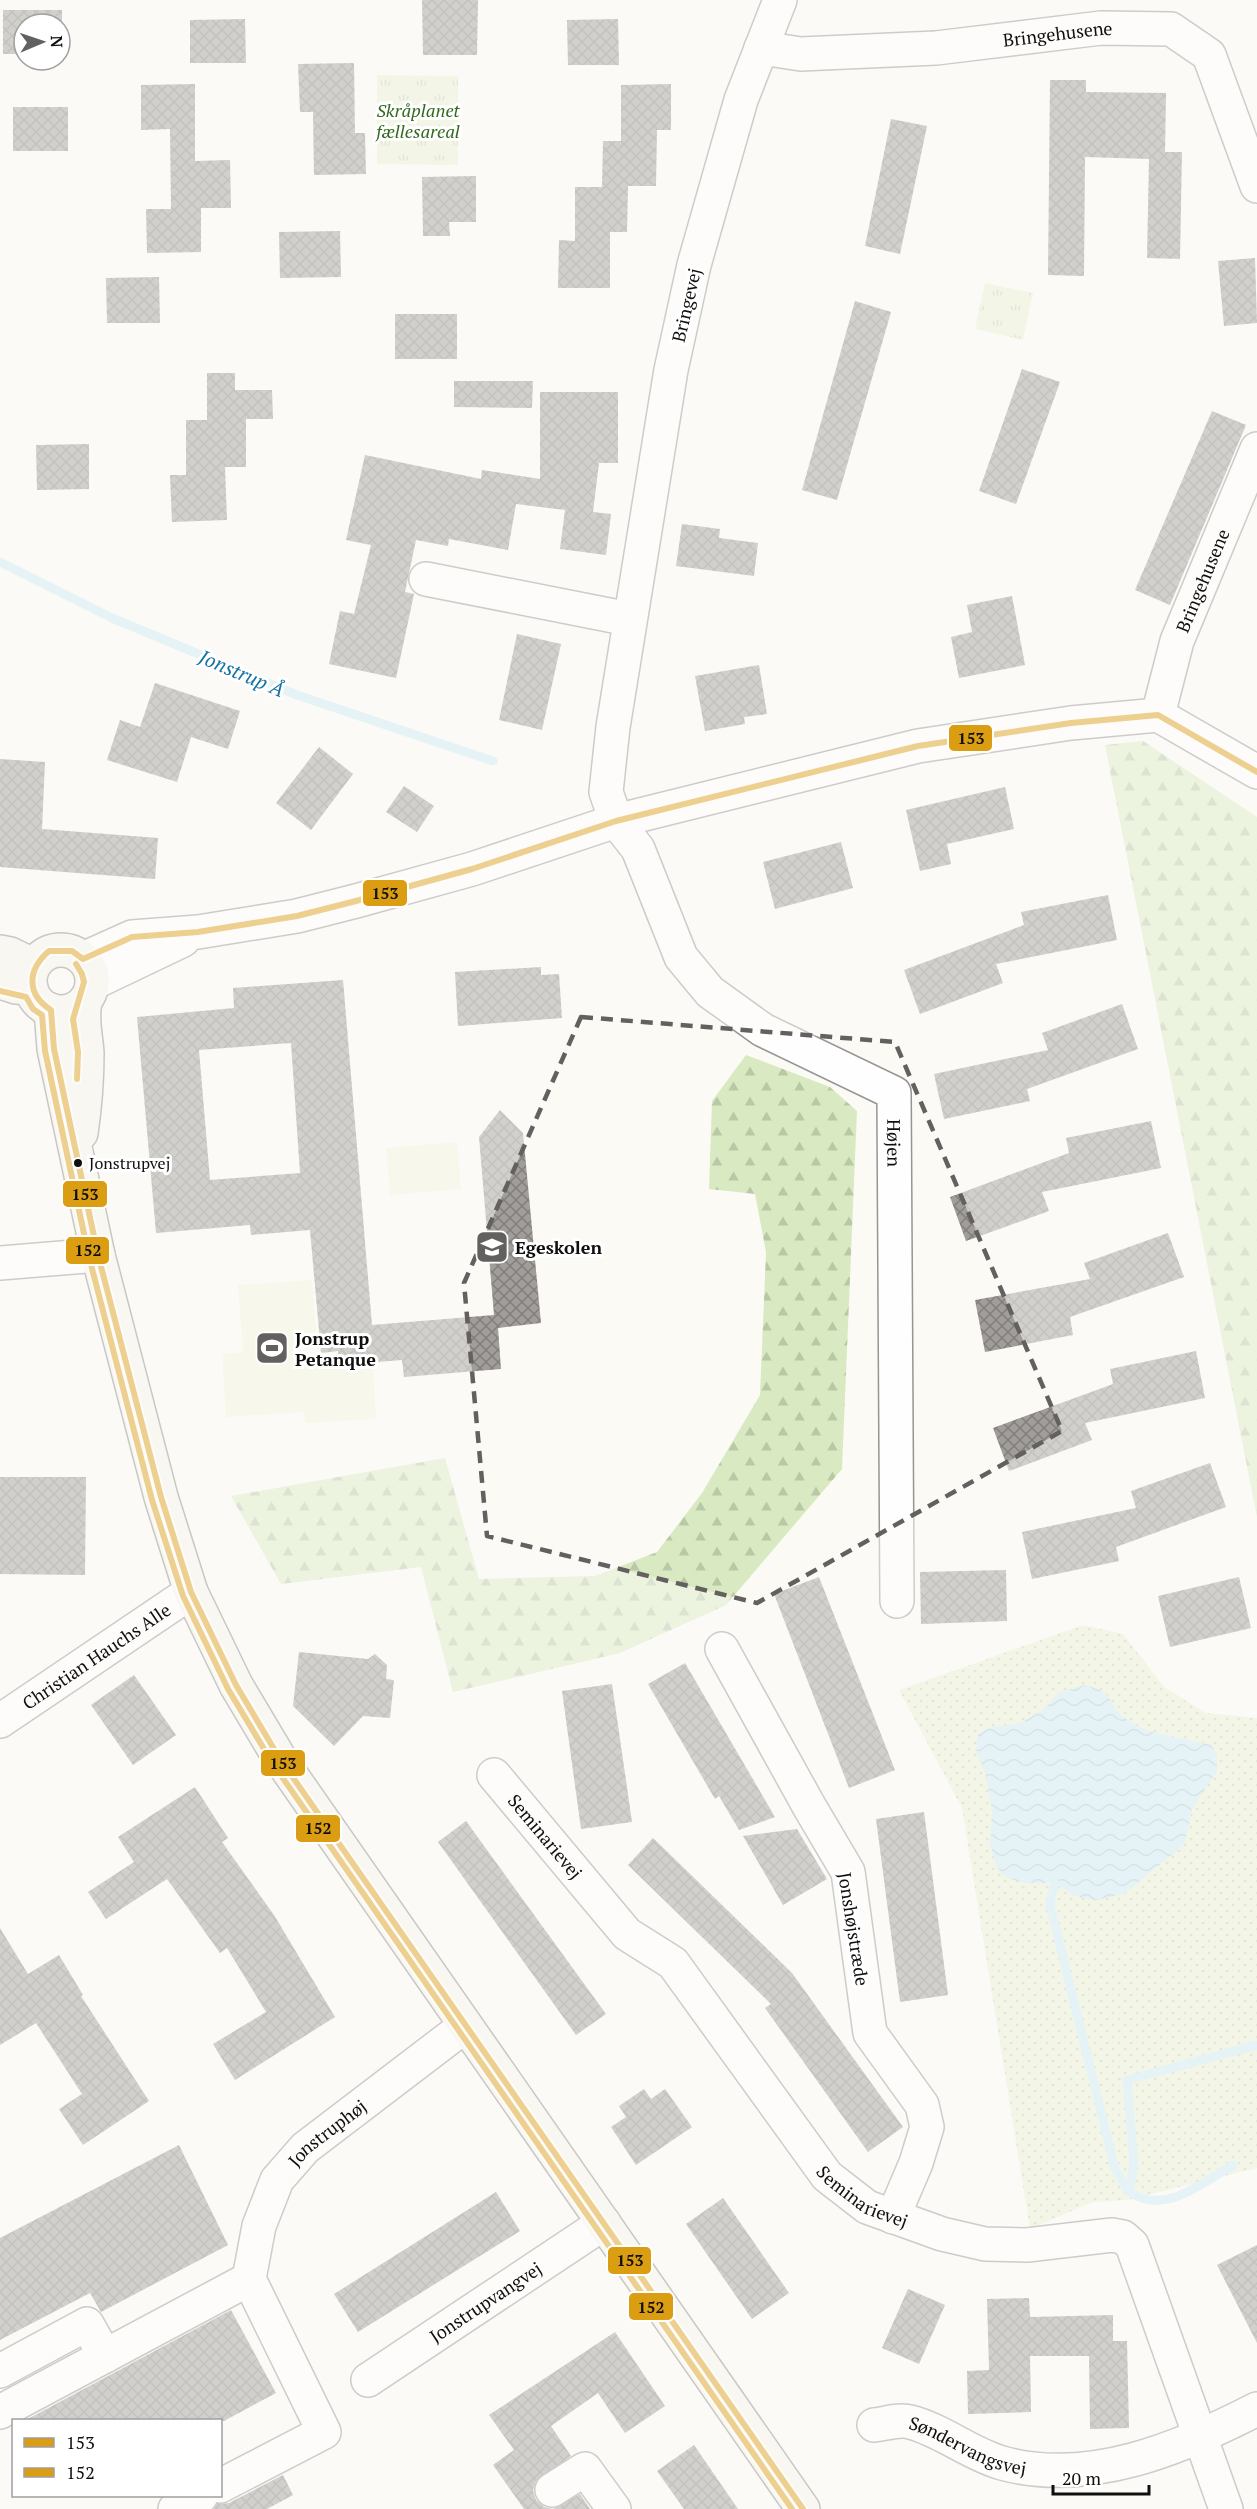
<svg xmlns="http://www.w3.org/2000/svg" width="1257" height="2509" viewBox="0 0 1257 2509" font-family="'PT Serif',serif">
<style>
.grass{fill:url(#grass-dots)}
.forest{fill:url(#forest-firs)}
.park{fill:url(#park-tufts)}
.pitch{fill:#f1f6de}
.water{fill:url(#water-waves)}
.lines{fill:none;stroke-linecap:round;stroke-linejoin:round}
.stream{stroke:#caebf6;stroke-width:9}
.building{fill:url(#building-cross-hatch);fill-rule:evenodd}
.street-casing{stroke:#969593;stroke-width:36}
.secondary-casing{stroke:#8c8b89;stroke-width:36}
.street{stroke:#fffefe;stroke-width:33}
.secondary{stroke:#f5f3eb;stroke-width:33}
.bus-1-casing{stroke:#fff;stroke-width:10}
.bus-2-casing{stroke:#fff;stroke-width:10}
.bus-1{stroke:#db9d12;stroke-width:6}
.bus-2{stroke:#db9d12;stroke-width:6}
.marked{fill:none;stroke:#626160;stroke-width:4.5;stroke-dasharray:12 8;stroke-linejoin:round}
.bus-dot{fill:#0f0f0f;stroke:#fff;stroke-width:2}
.labels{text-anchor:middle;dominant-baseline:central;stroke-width:6;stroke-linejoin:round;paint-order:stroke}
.bus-label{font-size:16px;fill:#0f0f0f;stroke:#fff;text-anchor:start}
.street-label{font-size:18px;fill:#0f0f0f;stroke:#fff}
.park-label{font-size:18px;font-style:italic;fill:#33691e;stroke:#fff}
.poi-label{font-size:18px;font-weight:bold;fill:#0f0f0f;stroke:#fff;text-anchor:start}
.water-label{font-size:20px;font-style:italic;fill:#1572a4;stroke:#fff}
.line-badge{stroke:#fff;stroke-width:2}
.pale-badge-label{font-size:16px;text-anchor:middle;font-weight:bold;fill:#111}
</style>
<defs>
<pattern id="grass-dots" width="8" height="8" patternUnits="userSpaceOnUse" patternTransform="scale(1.5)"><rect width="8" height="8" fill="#e8f2d5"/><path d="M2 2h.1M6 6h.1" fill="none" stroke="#c6ceb6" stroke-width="1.8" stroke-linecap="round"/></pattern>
<pattern id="forest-firs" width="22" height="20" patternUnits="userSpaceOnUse" patternTransform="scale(1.5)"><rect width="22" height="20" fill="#d9eac2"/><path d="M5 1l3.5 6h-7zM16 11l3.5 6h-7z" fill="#b9c8a6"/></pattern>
<pattern id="park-tufts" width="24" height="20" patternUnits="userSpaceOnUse" patternTransform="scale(1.5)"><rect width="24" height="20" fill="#e8f2d5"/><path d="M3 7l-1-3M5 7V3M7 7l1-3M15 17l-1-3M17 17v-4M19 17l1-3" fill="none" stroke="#c6ceb6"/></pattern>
<pattern id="water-waves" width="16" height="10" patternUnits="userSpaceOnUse" patternTransform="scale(1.5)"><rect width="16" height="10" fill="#caebf6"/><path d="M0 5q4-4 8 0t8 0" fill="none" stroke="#acc8d2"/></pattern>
<pattern id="building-cross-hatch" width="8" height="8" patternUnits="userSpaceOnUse" patternTransform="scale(1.5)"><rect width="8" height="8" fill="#a09d9a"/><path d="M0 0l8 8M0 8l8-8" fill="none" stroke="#817e7c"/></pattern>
</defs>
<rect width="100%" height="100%" fill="#fcfaf5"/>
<!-- grass -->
<path class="grass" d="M1083,1625l40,9 41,53 42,26 51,5v450l-130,32 -34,2 -63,27 -68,-421 -63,-118z"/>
<!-- forest -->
<g class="forest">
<path d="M1143,741l114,76v700l-152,-772z"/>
<path d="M746,1055l84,32 27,24 -15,358 -116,136 -106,48 -167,39 -32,-125 -140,17 -50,-88 214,-38 34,121 116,-3 62,-24 45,-59 58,-98 6,-143 -11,-58 -46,-5 3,-88z"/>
</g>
<!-- park -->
<g class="park">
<path d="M377,75l81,1v89l-81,-1z"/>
<path d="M985,283l48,10 -10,47 -48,-11z"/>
</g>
<!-- pitch -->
<g class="pitch">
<path d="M457,1142l4,47 -71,6 -4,-47z"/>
<path d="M312,1280l5,62 -16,1 1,23 71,-4 3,57 -71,4 -1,-11 -78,5 -4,-63 21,-2 -5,-67z"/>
</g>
<!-- water -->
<path class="water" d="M1085,1685c31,8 19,14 38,31 22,20 59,21 88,29l6,9v17l-25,38 -7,35 -61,50 -31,7 -18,-5 -20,-13h-30l-18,-5 -10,-10 -7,-25 2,-33 -7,-38 -9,-20 2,-18 9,-6 34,-5 24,-15 15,-16z"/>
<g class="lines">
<!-- stream -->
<g class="stream">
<path d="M0,562l112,56 185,77 196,66"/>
<path d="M1055,1883l-5,21 65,265c5,7 9,19 16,24 35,22 72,-11 102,-28"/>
<path d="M1129,2192l5,-29 -7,-83 130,-35"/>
</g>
</g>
<!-- building -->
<g class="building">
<path d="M422,0h56l-1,55h-54z"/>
<path d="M3,10h59v45l-2,-31h-36v30h-21z"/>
<path d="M245,19l1,44h-56v-43z"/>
<path d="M618,19l1,46h-51l-1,-45z"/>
<path d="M354,63l1,70h10l1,41 -52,1 -1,-63h-13l-2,-48z"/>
<path d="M1050,80h36v12l80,1 -1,59h17l-2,107 -33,-1 2,-99 -64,-2 -1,119 -36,-1z"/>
<path d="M195,84v77l35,-1 1,48h-30v44l-54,1 -1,-44h25l-1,-80 -29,1v-45z"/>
<path d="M671,84v46h-14l-1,56h-28l-1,46h-17v56h-52l1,-48 16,1v-54h27l1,-46h18v-56z"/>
<rect x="13" y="107" width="55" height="44"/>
<path d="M891,119l36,7 -27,128 -35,-8z"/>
<path d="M476,176v46h-27l1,14h-27l-1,-59z"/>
<path d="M340,231l1,46 -61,1 -1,-46z"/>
<path d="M1255,258l2,65 -33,3 -6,-65z"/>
<path d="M159,277l1,46h-53l-1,-45z"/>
<path d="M855,301l36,11 -54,188 -35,-10z"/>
<rect x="395" y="314" width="62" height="45"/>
<path d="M1022,369l38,13 -44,122 -37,-13z"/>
<path d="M207,373h28v17h37l1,29h-27v48h-21l2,53 -55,2 -2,-47h16v-55h21z"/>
<path d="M454,381h79l-1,27 -78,-1z"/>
<path d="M540,392h78v71h-19l-6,49 18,2 -5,41 -46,-6 5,-39 -49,-6 -8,46 -59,-11 -1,7 -32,-6 -11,52 9,2 -18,84 -67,-14 11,-53 14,3 17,-69 -25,-5 19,-85 116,24 1,-9 58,9z"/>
<path d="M1212,411l34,14 -76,180 -35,-15z"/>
<path d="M89,444v45l-52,1 -1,-45z"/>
<path d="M682,524l38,5 -1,9 39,5 -4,33 -78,-10z"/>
<path d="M1012,596l13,69 -66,13 -8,-41 21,-5 -5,-27z"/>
<path d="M517,634l44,10 -19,86 -43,-10z"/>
<path d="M759,665l8,49 -23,3 1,7 -40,7 -10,-55z"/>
<path d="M155,683l85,28 -12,38 -37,-12 -14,45 -70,-22 13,-40 20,7z"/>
<path d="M319,747l34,27 -42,56 -35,-27z"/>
<path d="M0,759l45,3 -3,67 116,9 -3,41 -155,-12z"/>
<path d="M404,786l30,20 -17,26 -31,-20z"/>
<path d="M1005,787l9,42 -67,15 4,20 -31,7 -14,-61z"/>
<path d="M841,842l12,46 -78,21 -12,-47z"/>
<path d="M1108,895l9,45 -121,24 7,19 -83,31 -16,-44 120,-45 -3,-13z"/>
<path d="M541,967v8l18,-1 3,44 -104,8 -3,-54z"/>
<path d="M343,980l29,345 122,-10 -15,-178 21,-27 23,23 18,190 -43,5 3,41 -97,8 -2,-17 -63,5 -1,-14 -17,2 -11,-123 -59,5 -1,-10 -94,8 -19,-216 97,-9 -1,-20zM291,1043l9,130 -90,7 -11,-130z"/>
<path d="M1122,1004l16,45 -111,40 3,12 -86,18 -10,-45 114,-24 -6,-17z"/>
<path d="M1151,1121l10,47 -119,24 7,19 -83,30 -16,-44 119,-44 -3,-15z"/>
<path d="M1168,1233l16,44 -114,40 3,18 -88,17 -10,-52 115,-21 -6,-16z"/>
<path d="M1196,1351l9,47 -120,25 7,17 -83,31 -16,-43 120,-44 -3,-15z"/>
<path d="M1210,1463l16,44 -110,40 3,14 -87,18 -10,-47 114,-24 -5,-17z"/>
<path d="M0,1477h86l-1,98 -85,-1z"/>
<path d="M1006,1570l1,51 -86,3 -1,-52z"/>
<path d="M819,1577l76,193 -46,18 -75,-194z"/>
<path d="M1239,1577l12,51 -81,19 -12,-51z"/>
<path d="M299,1652l69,7 7,-5 12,11 -1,14 8,1 -4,38 -27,-2 -29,30 -41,-40z"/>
<path d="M685,1663l90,154 -36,13 -20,-34 -4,3 -67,-115z"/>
<path d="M134,1675l42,60 -43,30 -42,-60z"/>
<path d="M612,1684l20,138 -51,7 -19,-138z"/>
<path d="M195,1787l33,51 -6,4 52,73 61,102 -100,63 -22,-36 53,-32 -39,-64 -7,5 -53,-74 -61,40 -18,-27 46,-30 -16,-25z"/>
<path d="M924,1812l24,183 -48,7 -24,-183z"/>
<path d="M466,1821l140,193 -30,21 -138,-193z"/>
<path d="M797,1829l30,50 -44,26 -40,-69z"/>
<path d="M653,1838l139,135 111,154 -35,25 -103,-144 6,-4 -143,-139z"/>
<path d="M0,1928l28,46 31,-19 24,40 -2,1 68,105 -66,44 -24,-36 23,-15 -46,-71 -36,22z"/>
<path d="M644,2089l7,10 14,-10 27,38 -56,38 -25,-38 15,-10 -7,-11z"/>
<path d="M179,2145l49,100 -127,67 -11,-19 -90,47v-102z"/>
<path d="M496,2192l24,39 -162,101 -24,-38z"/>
<path d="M723,2198l66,95 -37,26 -66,-95z"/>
<path d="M1257,2245v98l-40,-78z"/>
<path d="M908,2289l37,16 -26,59 -37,-16z"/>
<path d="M1029,2298l1,19 83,-2v26h14l2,87 -39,1 -1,-73h-59l1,56 -63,2 -1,-43 22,-1 -2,-71z"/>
<path d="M231,2310l45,83 -52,28h-200z"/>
<path d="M615,2332l50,74 -40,27 -27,-40 -47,33 20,30 -35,25 -3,9 3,10 8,7 9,2 27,-15 10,15h-66l-31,-44 21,-15 -25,-35z"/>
<path d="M694,2445l44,64h-54l-27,-38z"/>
<path d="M283,2475l10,20 -26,14h-53l3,-5 12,-1z"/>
</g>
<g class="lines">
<!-- street casing -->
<g class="street-casing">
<g id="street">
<path id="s1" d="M780,0l-39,100 -47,165 -23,105 -58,357 -7,65 10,29 22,28 43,108 29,35 53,38 131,63 3,508"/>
<path id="s2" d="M761,48l40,6 135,-6 165,-20 70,1 38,26 48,131"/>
<path d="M426,579l203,40"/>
<path id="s3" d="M1158,715l19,-74 80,-192"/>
<path d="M83,959l49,-22 66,-5 99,-16 59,-15 116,-32 144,-48 302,-75 153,-23 87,-8 99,57"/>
<path d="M93,983l90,-43"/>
<path d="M0,1263l98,-8"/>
<path d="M722,1649l87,157 39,66 22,161 52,72 5,22 -11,36 -23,54"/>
<path id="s4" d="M0,1721l191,-129"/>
<path id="s5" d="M494,1775l133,159 46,29 154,213 40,31 75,27 43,10 42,1 85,-10 11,2 9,8 94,264"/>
<path d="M0,2371l87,-47 18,32"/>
<path id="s6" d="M368,2380l236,-157"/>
<path d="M0,2412l249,-133"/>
<path id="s7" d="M874,2425c10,-1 26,-6 36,-3 32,8 60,32 92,41 87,24 179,-15 255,-54"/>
<path id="s8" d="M220,2486l104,-54 -75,-153 10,-53 18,-46 28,-32 160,-122"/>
<path d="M552,2490l33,-21 29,40"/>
<path d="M175,2509l26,-13"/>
</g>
</g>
<!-- secondary casing -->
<g class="secondary-casing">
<g id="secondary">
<circle cx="61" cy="981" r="31"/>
<path d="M0,952l10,2 23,11"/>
<path d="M0,982l16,5 15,1"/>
<path d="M51,1010l3,39 44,206 63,242 30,95 45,93 44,74 523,750"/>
<path d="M81,1133c4,-27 6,-53 6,-80 -1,-18 -6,-32 -2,-51"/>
</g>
</g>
<!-- street -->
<use href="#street" class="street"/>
<!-- secondary -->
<use href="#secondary" class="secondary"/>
<!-- bus-1 casing -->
<g class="bus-1-casing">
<path id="bus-1" d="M803,2509l-523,-750 -44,-74 -45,-93 -30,-95 -63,-242 -44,-206 -3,-39c-25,-16 -24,-40 -2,-59h23l11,8 49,-22 66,-5 99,-16 59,-15 116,-32 144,-48 302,-75 153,-23 87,-8 99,57"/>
</g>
<!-- bus-2 casing -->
<g class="bus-2-casing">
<g id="bus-2">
<path d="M76,964l6,10 2,8 -11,37 5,33 -1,27"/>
<path d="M0,991l26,6 7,12 9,6 3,36 44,206 63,243 31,96 45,93 45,75 519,745"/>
</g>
</g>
<!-- bus-1 -->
<use href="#bus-1" class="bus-1"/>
<!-- bus-2 -->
<use href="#bus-2" class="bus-2"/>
</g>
<!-- marked area -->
<path d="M0 0H1257V2509H0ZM581,1017l314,25 167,389 -305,172 -270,-67 -23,-253z" fill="#fcfaf5" fill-opacity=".55" fill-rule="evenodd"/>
<path class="marked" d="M581,1017l314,25 167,389 -305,172 -270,-67 -23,-253z"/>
<!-- icons -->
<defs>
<g id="school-square" transform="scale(1.725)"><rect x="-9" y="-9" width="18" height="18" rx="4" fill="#626160" stroke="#fff"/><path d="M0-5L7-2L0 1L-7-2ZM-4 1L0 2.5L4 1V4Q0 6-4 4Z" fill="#fff"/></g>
<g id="stadium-square" transform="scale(1.725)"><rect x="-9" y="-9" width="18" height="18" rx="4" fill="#626160" stroke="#fff"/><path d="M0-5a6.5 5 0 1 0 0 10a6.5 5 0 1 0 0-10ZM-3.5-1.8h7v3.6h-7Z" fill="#fff"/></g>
</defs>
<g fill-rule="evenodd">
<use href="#school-square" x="492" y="1247"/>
<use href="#stadium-square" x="272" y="1348"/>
</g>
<!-- markers -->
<circle class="bus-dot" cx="78" cy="1163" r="5"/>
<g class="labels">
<!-- bus labels -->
<g class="bus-label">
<text x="89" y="1163">Jonstrupvej</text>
</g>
<!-- street labels -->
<g class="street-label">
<text stroke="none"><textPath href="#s2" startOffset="298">Bringehusene</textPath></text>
<text transform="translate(686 305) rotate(-77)">Bringevej</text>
<text stroke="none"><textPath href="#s3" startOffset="142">Bringehusene</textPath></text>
<text stroke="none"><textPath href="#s1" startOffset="1302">Højen</textPath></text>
<text stroke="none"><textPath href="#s4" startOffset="116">Christian Hauchs Alle</textPath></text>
<text stroke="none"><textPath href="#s5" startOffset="80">Seminarievej</textPath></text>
<text transform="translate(854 1929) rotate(81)">Jonshøjstræde</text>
<text stroke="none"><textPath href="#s8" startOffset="460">Jonstruphøj</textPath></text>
<text stroke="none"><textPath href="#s5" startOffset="566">Seminarievej</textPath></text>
<text stroke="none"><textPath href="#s6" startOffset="141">Jonstrupvangvej</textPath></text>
<text stroke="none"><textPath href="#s7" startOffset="99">Søndervangsvej</textPath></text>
</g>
<!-- park labels -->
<g class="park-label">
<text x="418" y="110">Skråplanet<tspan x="418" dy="21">fællesareal</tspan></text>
</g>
<!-- poi labels -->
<g class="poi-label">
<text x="515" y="1247">Egeskolen</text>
<text x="295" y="1338">Jonstrup<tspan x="295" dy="21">Petanque</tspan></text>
</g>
<!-- water labels -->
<g class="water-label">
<text transform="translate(242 673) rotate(23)">Jonstrup Å</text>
</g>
</g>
<g class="line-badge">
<rect x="948" y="724" width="45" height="28" rx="6" fill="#db9d12"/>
<rect x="362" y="879" width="46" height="28" rx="6" fill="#db9d12"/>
<rect x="62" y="1180" width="46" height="28" rx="6" fill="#db9d12"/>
<rect x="65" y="1236" width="45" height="29" rx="6" fill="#db9d12"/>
<rect x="260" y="1749" width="46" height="28" rx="6" fill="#db9d12"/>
<rect x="295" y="1814" width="46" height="29" rx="6" fill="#db9d12"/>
<rect x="607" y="2246" width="45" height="29" rx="6" fill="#db9d12"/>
<rect x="628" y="2292" width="46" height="29" rx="6" fill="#db9d12"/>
</g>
<g class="pale-badge-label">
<text x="971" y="744">153</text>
<text x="385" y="899">153</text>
<text x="85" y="1200">153</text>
<text x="88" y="1256">152</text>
<text x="283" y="1769">153</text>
<text x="318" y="1834">152</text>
<text x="630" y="2266">153</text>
<text x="651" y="2313">152</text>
</g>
<!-- legend -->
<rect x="12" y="2419" width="210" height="78" fill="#ffffff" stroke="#9f9f9f" stroke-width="1.5"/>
<rect x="24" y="2438" width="30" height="9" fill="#db9d12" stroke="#9f9f9f" stroke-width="1.5"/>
<text x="66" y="2449" font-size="18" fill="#0f0f0f">153</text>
<rect x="24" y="2468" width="30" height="9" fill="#db9d12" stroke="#9f9f9f" stroke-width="1.5"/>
<text x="66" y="2479" font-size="18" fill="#0f0f0f">152</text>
<!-- north arrow -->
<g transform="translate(42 42) rotate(88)"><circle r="28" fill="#ffffff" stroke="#9f9f9f" stroke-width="1.5"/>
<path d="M0-4.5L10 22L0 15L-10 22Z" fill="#626160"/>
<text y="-9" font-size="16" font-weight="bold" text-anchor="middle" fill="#0f0f0f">N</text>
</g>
<!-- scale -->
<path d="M1053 2485v9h96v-9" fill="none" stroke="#0f0f0f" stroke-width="3"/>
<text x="1062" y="2485" font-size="18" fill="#0f0f0f" stroke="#ffffff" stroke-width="4.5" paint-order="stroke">20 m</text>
</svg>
